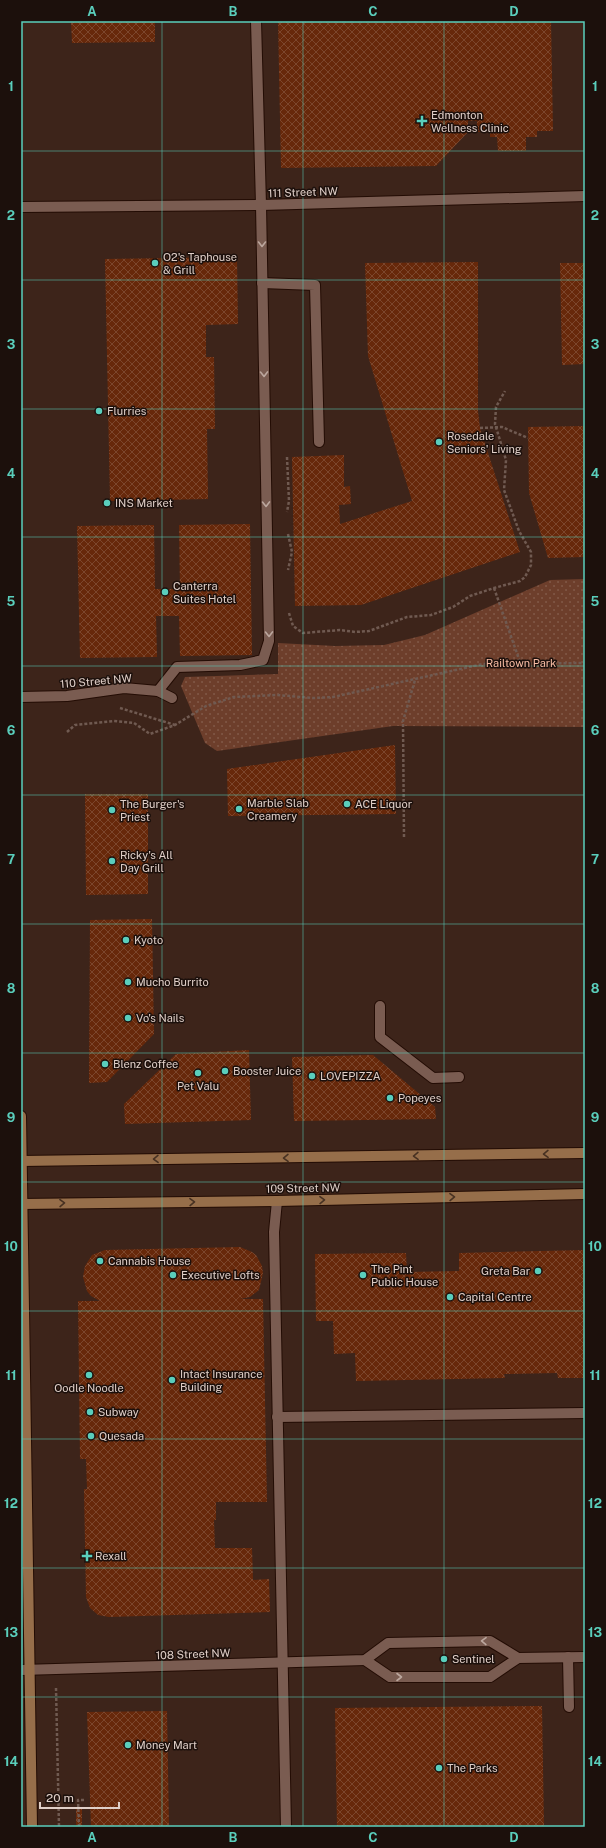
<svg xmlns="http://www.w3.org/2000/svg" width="606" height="1848" viewBox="0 0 606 1848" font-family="'Public Sans',sans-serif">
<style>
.park{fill:url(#park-dots)}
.building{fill:url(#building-cross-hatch)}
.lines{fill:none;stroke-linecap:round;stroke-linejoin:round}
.service-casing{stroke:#230c04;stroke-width:12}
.minor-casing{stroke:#230c04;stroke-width:12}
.tertiary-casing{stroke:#230c04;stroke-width:12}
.secondary-casing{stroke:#230c04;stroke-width:12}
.path{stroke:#705a51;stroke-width:2.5;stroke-dasharray:3 2;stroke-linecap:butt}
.service{stroke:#7a5c51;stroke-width:10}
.minor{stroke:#7a5c51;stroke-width:10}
.tertiary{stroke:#7a5c51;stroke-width:10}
.secondary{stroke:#966e4a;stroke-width:10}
.path-bridge{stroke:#705a51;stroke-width:2.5;stroke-dasharray:3 2;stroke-linecap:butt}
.oneway{stroke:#bca79e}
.oneway2{stroke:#473122}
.grid{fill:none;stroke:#5acebc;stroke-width:1;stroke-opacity:0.55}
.poi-dot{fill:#5acebc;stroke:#1c100c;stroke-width:1.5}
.labels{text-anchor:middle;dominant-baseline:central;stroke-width:3;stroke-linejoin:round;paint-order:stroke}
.poi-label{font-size:11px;fill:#e0cfc8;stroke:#1c100c;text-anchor:start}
.street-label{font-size:11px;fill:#e0cfc8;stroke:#1c100c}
.park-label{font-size:11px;fill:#f9bda5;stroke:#1c100c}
.neatline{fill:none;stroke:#5acebc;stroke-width:1.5}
.grid-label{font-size:13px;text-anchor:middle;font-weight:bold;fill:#5acebc}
</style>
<defs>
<pattern id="park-dots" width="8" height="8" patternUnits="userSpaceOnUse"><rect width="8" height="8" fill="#6d3e2b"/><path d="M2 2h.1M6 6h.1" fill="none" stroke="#825948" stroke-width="1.8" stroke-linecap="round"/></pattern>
<pattern id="building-cross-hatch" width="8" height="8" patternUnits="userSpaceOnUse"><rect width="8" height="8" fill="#67280a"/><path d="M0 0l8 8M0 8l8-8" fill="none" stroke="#7c462c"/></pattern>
</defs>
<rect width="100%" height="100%" fill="#3d241a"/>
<!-- park -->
<path class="park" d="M585,579v148l-192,-1 -176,25 -12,-8 -24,-57 4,-9 93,-3v-31l57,3 49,-1 41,-10 125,-55z"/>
<!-- building -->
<g class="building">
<path d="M71,21h84v21l-83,1z"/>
<path d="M278,21h273l2,110h-16v6h-11v14h-28l-1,-14h-7v-5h-13v-11h-9v11l-32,34 -155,2z"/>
<path d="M237,257l1,67 -32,1v32h8l1,72h-8l1,70 -98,2 -5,-242z"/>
<path d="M478,262v149l2,17 40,124 -159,53 -66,1 -3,-149 52,-2v32l6,-1 1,18 -12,1 1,19 72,-23 -44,-145 -3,-93z"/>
<path d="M560,263h25v101l-23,1z"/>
<path d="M585,426v131l-37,1 -19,-65 -1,-66z"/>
<path d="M250,524l2,131 -72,1 -1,-40h-23l1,41 -77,1 -3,-132 77,-1 1,64h25l-1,-64z"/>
<path d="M395,745l1,69 -168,2 -1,-47z"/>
<path d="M85,794h63v100l-62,1z"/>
<path d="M152,919l2,115 -47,48 -18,1 1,-163z"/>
<path d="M249,1050l2,70 -126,4 -1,-20 52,-50z"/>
<path d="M373,1055l62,52 1,12 -142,2 -2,-64z"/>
<path d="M240,1247l12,5 4,3 6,11 1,7 -4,17 -9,7 -10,2h23l4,203h-51v18h-2l1,28h37l1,32 16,-1 1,33 -161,5 -11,-2 -8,-7 -4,-11 -2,-108h3l-1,-30h-6l-2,-158h22l-9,-5 -4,-5 -4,-14 2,-11 7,-11 13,-5z"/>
<path d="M585,1250v128h-27l-1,-5 -53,1 1,4 -149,3 -1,-28 -21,1 -1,-33h-17l-1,-67 91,-1 1,19 52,-1v-18z"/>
<path d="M542,1706l2,121h-207l-2,-119z"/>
<path d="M167,1711l2,116h-78l-4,-115z"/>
<rect x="76" y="1809" width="6" height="18"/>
</g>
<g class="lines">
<!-- service casing -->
<g class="service-casing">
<g id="service">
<path d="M262,283l53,2 4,157"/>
<path d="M158,691l19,-24 63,-2 23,-5 6,-19 -8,-436 -5,-184"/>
<path d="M380,1006v31l53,41 26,-1"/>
<path d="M277,1201l-3,31 12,595"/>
<path d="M277,1417l308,-4"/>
<path d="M568,1657l1,50"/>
</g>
</g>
<!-- minor casing -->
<g class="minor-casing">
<g id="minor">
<path d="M21,697l46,-1 57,-8 34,3 14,7"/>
<path d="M365,1660l25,17h100l28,-19"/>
<path d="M21,1670l344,-10 23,-17 102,-2 28,17 67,-1"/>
</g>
</g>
<!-- tertiary casing -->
<g class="tertiary-casing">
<path id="tertiary" d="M21,207l240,-2 324,-9"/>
</g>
<!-- secondary casing -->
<g class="secondary-casing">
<g id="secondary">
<path d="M21,1116l11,711"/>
<path d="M21,1161l564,-8"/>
<path d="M21,1204l256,-3 308,-7"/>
</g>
</g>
<!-- path -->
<g class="path">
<path d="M287,457l2,44 -2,11"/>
<path d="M288,534l4,18 -4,18"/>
<path d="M494,588l26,74"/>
<path d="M289,613l4,13 10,7 37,-3 15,2 14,-1 38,-14 24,-2 22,-8 17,-11 24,-8 26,-7 5,-4 6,-12v-13l-12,-21 -15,-41 2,-30 -11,-36 1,-17 9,-16"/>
<path d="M120,708l55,17"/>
<path d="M67,732l8,-7 39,-4 20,2 16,11 25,-9 31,-19 28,-9 43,-2 36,3 20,-1 150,-33 102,-1"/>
<path d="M404,837l-1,-116 12,-41"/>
<path d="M56,1688l3,139"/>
<path d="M79,1827l-1,-27h7"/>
</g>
<!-- service -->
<use href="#service" class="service"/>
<!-- minor -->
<use href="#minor" class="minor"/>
<!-- tertiary -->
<use href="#tertiary" class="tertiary"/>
<!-- secondary -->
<use href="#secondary" class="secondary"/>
<!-- path-bridge -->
<path class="path-bridge" d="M480,428l22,-1 26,11"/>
</g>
<!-- one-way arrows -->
<defs><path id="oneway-chevron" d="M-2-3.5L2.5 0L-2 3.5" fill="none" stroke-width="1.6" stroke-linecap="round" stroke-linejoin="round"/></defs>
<g class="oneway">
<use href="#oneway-chevron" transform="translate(262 244) rotate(90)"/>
<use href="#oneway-chevron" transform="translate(264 374) rotate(89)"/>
<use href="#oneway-chevron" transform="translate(266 504) rotate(89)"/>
<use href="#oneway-chevron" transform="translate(269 634) rotate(89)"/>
<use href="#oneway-chevron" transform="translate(484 1641) rotate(-179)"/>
<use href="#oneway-chevron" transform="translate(399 1677)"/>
</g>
<g class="oneway2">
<use href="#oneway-chevron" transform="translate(546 1154) rotate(179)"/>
<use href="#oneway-chevron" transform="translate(416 1156) rotate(179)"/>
<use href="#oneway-chevron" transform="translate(286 1158) rotate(179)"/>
<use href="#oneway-chevron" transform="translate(156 1159) rotate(179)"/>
<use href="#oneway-chevron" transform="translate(452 1197) rotate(-1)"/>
<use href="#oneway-chevron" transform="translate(322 1200) rotate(-1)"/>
<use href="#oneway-chevron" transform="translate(192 1202) rotate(-1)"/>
<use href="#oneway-chevron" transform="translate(62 1203) rotate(-1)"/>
</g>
<!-- grid -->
<path class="grid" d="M162,21v1806M303,21v1806M444,21v1806M21,151h564M21,280h564M21,409h564M21,537h564M21,666h564M21,795h564M21,924h564M21,1053h564M21,1182h564M21,1311h564M21,1439h564M21,1568h564M21,1697h564"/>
<!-- markers -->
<g class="poi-dot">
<path d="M420 115h4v4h4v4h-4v4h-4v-4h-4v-4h4z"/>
<circle cx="155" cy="263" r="4"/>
<circle cx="99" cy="411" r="4"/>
<circle cx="439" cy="442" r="4"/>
<circle cx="107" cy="503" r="4"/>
<circle cx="165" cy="592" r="4"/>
<circle cx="347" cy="804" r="4"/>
<circle cx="239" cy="809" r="4"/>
<circle cx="112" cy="810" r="4"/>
<circle cx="112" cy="861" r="4"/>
<circle cx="126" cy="940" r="4"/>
<circle cx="128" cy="982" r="4"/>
<circle cx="128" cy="1018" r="4"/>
<circle cx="105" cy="1064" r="4"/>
<circle cx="225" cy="1071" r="4"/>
<circle cx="198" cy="1073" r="4"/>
<circle cx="312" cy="1076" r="4"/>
<circle cx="390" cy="1098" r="4"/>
<circle cx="100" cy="1261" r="4"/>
<circle cx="538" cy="1271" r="4"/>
<circle cx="173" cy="1275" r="4"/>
<circle cx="363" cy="1275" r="4"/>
<circle cx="450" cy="1297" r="4"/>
<circle cx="89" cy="1375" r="4"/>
<circle cx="172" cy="1380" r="4"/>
<circle cx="90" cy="1412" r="4"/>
<circle cx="91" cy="1436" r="4"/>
<path d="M85 1550h4v4h4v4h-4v4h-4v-4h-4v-4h4z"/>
<circle cx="444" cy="1659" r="4"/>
<circle cx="128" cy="1745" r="4"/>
<circle cx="439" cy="1768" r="4"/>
</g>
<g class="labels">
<!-- poi labels -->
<g class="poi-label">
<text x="431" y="115">Edmonton<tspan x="431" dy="13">Wellness Clinic</tspan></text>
<text x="163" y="257">O2's Taphouse<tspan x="163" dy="13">&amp; Grill</tspan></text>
<text x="107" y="411">Flurries</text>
<text x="447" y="436">Rosedale<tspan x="447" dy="13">Seniors' Living</tspan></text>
<text x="115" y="503">INS Market</text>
<text x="173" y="586">Canterra<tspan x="173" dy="13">Suites Hotel</tspan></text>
<text x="247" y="803">Marble Slab<tspan x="247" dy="13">Creamery</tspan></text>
<text x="120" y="804">The Burger's<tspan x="120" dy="13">Priest</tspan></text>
<text x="355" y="804">ACE Liquor</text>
<text x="120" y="855">Ricky's All<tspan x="120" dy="13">Day Grill</tspan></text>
<text x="134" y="940">Kyoto</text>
<text x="136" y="982">Mucho Burrito</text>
<text x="136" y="1018">Vo's Nails</text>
<text x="113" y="1064">Blenz Coffee</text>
<text x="233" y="1071">Booster Juice</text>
<text x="320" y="1076">LOVEPIZZA</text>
<text x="198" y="1086" text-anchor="middle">Pet Valu</text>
<text x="398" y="1098">Popeyes</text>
<text x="108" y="1261">Cannabis House</text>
<text x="371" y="1269">The Pint<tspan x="371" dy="13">Public House</tspan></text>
<text x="530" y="1271" text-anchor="end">Greta Bar</text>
<text x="181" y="1275">Executive Lofts</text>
<text x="458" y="1297">Capital Centre</text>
<text x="180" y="1374">Intact Insurance<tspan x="180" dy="13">Building</tspan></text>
<text x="89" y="1388" text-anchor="middle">Oodle Noodle</text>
<text x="98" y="1412">Subway</text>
<text x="99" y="1436">Quesada</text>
<text x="95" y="1556">Rexall</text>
<text x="452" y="1659">Sentinel</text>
<text x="136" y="1745">Money Mart</text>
<text x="447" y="1768">The Parks</text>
</g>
<!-- street labels -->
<g class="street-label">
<text transform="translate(303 192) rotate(-2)">111 Street NW</text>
<text transform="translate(96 681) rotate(-5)">110 Street NW</text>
<text transform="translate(303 1188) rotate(-1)">109 Street NW</text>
<text transform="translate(193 1654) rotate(-2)">108 Street NW</text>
</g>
<!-- park labels -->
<g class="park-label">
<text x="521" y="663">Railtown Park</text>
</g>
</g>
<!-- border -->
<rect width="606" height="1848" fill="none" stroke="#1c100c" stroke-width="44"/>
<!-- scale -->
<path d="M40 1802v6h79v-6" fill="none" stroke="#e0cfc8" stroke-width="2"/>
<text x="46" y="1802" font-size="12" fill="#e0cfc8" stroke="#1c100c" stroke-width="3" paint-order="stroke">20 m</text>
<rect x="22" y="22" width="562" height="1804" class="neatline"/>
<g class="grid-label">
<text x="92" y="16">A</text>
<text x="233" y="16">B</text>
<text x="373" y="16">C</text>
<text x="514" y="16">D</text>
<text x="11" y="91">1</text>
<text x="595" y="91">1</text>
<text x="11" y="220">2</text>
<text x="595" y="220">2</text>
<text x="11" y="349">3</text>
<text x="595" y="349">3</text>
<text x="11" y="478">4</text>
<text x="595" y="478">4</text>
<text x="11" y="606">5</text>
<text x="595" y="606">5</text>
<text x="11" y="735">6</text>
<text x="595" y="735">6</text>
<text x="11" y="864">7</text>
<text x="595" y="864">7</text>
<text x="11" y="993">8</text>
<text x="595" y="993">8</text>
<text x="11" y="1122">9</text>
<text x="595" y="1122">9</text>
<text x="11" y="1251">10</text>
<text x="595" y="1251">10</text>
<text x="11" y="1380">11</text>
<text x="595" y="1380">11</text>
<text x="11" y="1508">12</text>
<text x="595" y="1508">12</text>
<text x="11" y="1637">13</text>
<text x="595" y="1637">13</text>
<text x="11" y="1766">14</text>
<text x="595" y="1766">14</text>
<text x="92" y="1842">A</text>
<text x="233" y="1842">B</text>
<text x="373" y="1842">C</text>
<text x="514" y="1842">D</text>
</g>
</svg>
